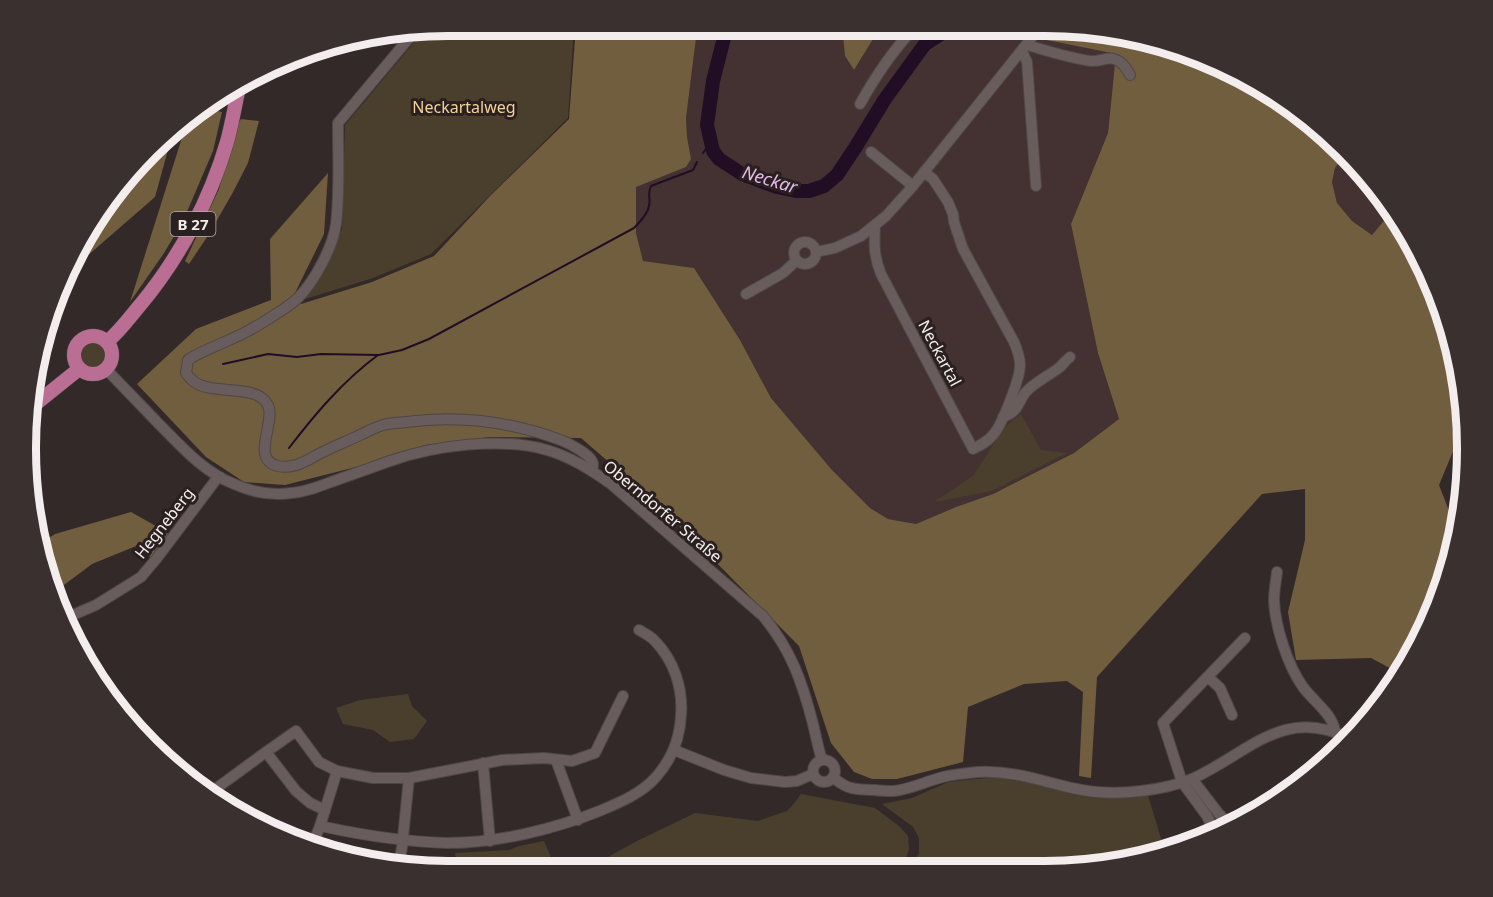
<svg xmlns="http://www.w3.org/2000/svg" width="1493" height="897" viewBox="0 0 1493 897" font-family="'Noto Sans',sans-serif">
<style>
.built{fill:#433231}
.green{fill:#4a3f2d}
.forest{fill:#715e3f}
.lines{fill:none;stroke-linecap:round;stroke-linejoin:round}
.stream{stroke:#210d24;stroke-width:2}
.river{stroke:#210d24;stroke-width:14}
.minor-casing{stroke:#4f4747;stroke-width:12}
.major-casing{stroke:#4f4747;stroke-width:15}
.minor{stroke:#685c5c;stroke-width:10}
.major{stroke:#bb6e93;stroke-width:14}
.labels{text-anchor:middle;dominant-baseline:central;stroke-width:6;stroke-linejoin:round;paint-order:stroke}
.shield{fill:#29201f;stroke:#b7b0af;stroke-width:1.5}
.shield-label{font-size:15px;font-weight:bold;fill:#f4eded}
.park-label{font-size:16px;fill:#f4d29a;stroke:#29201f}
.street-label{font-size:16px;fill:#f4eded;stroke:#29201f}
.water-label{font-size:18px;font-style:italic;fill:#e4baec;stroke:#29201f}
.rim{fill:none;stroke:#f4eded;stroke-width:8}
</style>
<rect width="100%" height="100%" fill="#332929"/>
<!-- built -->
<g class="built">
<path d="M699,26h143l3,30 9,14 27,-44h176l-14,13 73,15 -8,79 -37,91 27,129 21,66 -45,34 -81,41 -37,13 -40,17 -28,-5 -18,-11 -38,-38 -61,-72 -31,-58 -46,-72 -51,-7 -7,-28v-47l50,-19 1,-30 -1,-19 10,-80z"/>
<path d="M1346,153l47,57 -21,25 -20,-14 -15,-18 -5,-21 3,-14z"/>
</g>
<!-- green -->
<g class="green">
<path d="M449,26h125l-6,92 -137,136 -58,24 -71,22 27,-41 13,-30 3,-104 80,-96z"/>
<circle cx="93" cy="356" r="15"/>
<path d="M1021,414l20,36 26,3 -75,38 -58,11 39,-26 31,-48z"/>
<path d="M408,694l4,12 15,15 -13,18 -24,3 -17,-12 -30,-6 -7,-16 24,-8z"/>
<path d="M995,777l33,6 43,11 64,4 13,-3 17,57 -92,19h-170l16,-17v-16l-6,-11 -31,-23 30,-6 36,-16z"/>
<path d="M801,794l74,14 24,18 9,10 1,12 -2,8 -10,7 -22,8h-293l55,-30 58,-28 63,8 29,-10 9,-10z"/>
<path d="M544,841l13,30h-99l-3,-18 54,-3 10,-4z"/>
</g>
<!-- forest -->
<g class="forest">
<path d="M576,26h123l-3,12 -10,80 1,19 4,22 -5,8 -50,20v46l7,28 51,7 46,72 31,58 61,72 38,38 18,11 28,5 40,-17 37,-13 81,-41 45,-34 -21,-66 -27,-129 37,-91 8,-79 -74,-15 15,-13h16l108,22 99,49 66,56 -11,15 -3,14 5,21 15,18 20,14 21,-25 3,4 39,73 17,56 -3,31 5,75 -15,36 19,49 -23,77 -34,63 -30,-16 -75,2 -8,-48 17,-72v-51l-43,5 -165,183 -6,101 -12,-2 4,-84 -16,-11 -43,3 -56,23 -5,55 -66,17h-25l-18,-7 -23,-29 -32,-97 -109,-110 -72,-66 -37,-32 -91,-1 -65,8 -65,21 -75,19 -41,-3 -38,-25 -69,-73 59,-55 75,-29 -1,-61 58,-66 -4,61 -29,59 6,11 71,-22 62,-26 57,-61 78,-76z"/>
<path d="M842,26h39l-27,44 -9,-14z"/>
<path d="M204,107l18,5 -9,39 -30,70 -19,32 -34,49 56,-177 9,-14z"/>
<path d="M241,119l18,2 -11,42 -16,31 -23,40 -20,30 -4,-3 34,-72 17,-61z"/>
<path d="M173,132l-18,65 -77,67 -7,2 26,-53z"/>
<path d="M131,512l39,22 -18,24 -16,-12 -44,18 -36,27 8,23 -16,-29 -7,-42 14,-9z"/>
</g>
<g class="lines">
<!-- stream -->
<g class="stream">
<path d="M703,153l8,-11"/>
<path d="M223,364l45,-10 29,3 24,-3 58,1 23,-5 27,-11 205,-111c5,-5 14,-15 15,-22 2,-7 -2,-13 2,-20l42,-16 4,-8"/>
<path d="M289,448c26,-34 54,-67 89,-93"/>
</g>
<!-- river -->
<g class="river">
<path d="M727,26l-14,55 -6,44 6,26 6,8 23,15 35,13 19,4h13l15,-5 13,-11 18,-27 30,-49 40,-55 28,-18"/>
<path d="M1136,39l57,15"/>
</g>
<!-- minor casing -->
<g class="minor-casing">
<g id="minor">
<path d="M415,31l-77,92c0,34 2,68 -2,101 -3,23 -21,56 -37,73 -9,9 -23,17 -34,24 -11,7 -24,14 -36,19 -14,7 -28,11 -41,20l-2,13c2,3 4,5 6,7 18,17 64,2 76,25 8,17 -18,55 10,61 18,4 32,-8 47,-15 12,-6 25,-11 37,-17 7,-3 14,-7 21,-9 7,-2 16,-2 23,-3 53,-7 107,0 157,19 7,3 26,13 29,20 2,4 1,5 0,9"/>
<path d="M1027,45c21,6 42,13 64,16 8,1 15,-4 23,-2 7,2 13,10 16,16"/>
<path d="M1022,51l5,11 9,124"/>
<path d="M860,104c15,-27 34,-55 56,-78"/>
<path d="M871,152l42,34"/>
<path d="M875,227c-1,18 -1,30 6,47l92,175c8,-4 14,-7 20,-14 9,-10 27,-56 27,-70 0,-9 -3,-16 -6,-23l-51,-93 -9,-27 -1,-8 -5,-12 -15,-23 -9,-7"/>
<circle cx="805" cy="253" r="11"/>
<path d="M816,252l19,-4 26,-12 25,-20 27,-30 128,-160"/>
<path d="M746,294l37,-21 13,-12"/>
<path d="M106,369c17,18 34,35 51,53 23,23 45,49 77,62 18,8 38,12 57,9 14,-1 27,-6 40,-11 20,-7 39,-14 59,-21 46,-16 111,-24 157,-11 24,7 44,20 64,34l152,132c28,34 39,65 50,108 3,12 5,24 9,36"/>
<path d="M1003,417c15,-5 14,-12 22,-24 9,-11 24,-17 35,-26 3,-3 6,-7 10,-10"/>
<path d="M1277,572c-1,9 -3,19 -3,28 1,27 14,66 29,87 11,15 30,27 32,45"/>
<path d="M66,618l30,-13 45,-28 16,-19 61,-81"/>
<path d="M1208,677l12,11 12,27"/>
<path d="M674,750l50,20 27,8 34,4 12,-1 16,-7"/>
<path d="M266,752l30,-21 23,31 18,9 -12,39"/>
<circle cx="824" cy="771" r="11"/>
<path d="M556,760l22,60"/>
<path d="M483,763l7,78"/>
<path d="M337,771l36,7h36l93,-18 42,-2 28,3 23,-8 28,-57"/>
<path d="M833,778c5,3 10,7 15,9 9,3 18,3 27,3 6,1 13,1 19,1 18,-2 35,-11 53,-15 10,-2 21,-3 31,-4 33,-2 63,9 94,16 22,5 46,6 69,3 17,-2 37,-6 53,-13 54,-25 90,-72 154,-40"/>
<path d="M1192,779l27,35 12,12"/>
<path d="M214,790l52,-38 30,39 14,12 15,7 -5,16"/>
<path d="M207,794l7,-4 1,11"/>
<path d="M1214,831l-7,-15 -25,-34 -19,-59 82,-85"/>
<path d="M311,849l9,-23c42,9 84,16 127,17 51,0 108,-14 155,-33 19,-8 40,-17 54,-33 16,-18 24,-39 25,-62 2,-27 -7,-55 -27,-75 -4,-4 -10,-7 -15,-10"/>
<path d="M399,866l3,-19 7,-69"/>
</g>
</g>
<!-- major casing -->
<g class="major-casing">
<g id="major">
<circle cx="93" cy="355" r="19"/>
<path d="M107,342c13,-11 23,-25 34,-38 39,-47 69,-104 86,-162 5,-18 8,-37 12,-55"/>
<path d="M33,406l46,-37"/>
</g>
</g>
<!-- minor -->
<use href="#minor" class="minor"/>
<!-- major -->
<use href="#major" class="major"/>
</g>
<g class="labels">
<!-- shield labels -->
<rect class="shield" x="170.5" y="212" width="45" height="24" rx="4.5"/>
<g class="shield-label">
<text x="193" y="224">B 27</text>
</g>
<!-- park labels -->
<g class="park-label">
<text x="464" y="107">Neckartalweg</text>
</g>
<!-- street labels -->
<g class="street-label">
<text transform="translate(940 353) rotate(62)">Neckartal</text>
<text transform="translate(663 511) rotate(40)">Oberndorfer Straße</text>
<text transform="translate(164 523) rotate(-52)">Hegneberg</text>
</g>
<!-- water labels -->
<g class="water-label">
<text transform="translate(770 179) rotate(17)">Neckar</text>
</g>
</g>
<!-- crop -->
<path d="M0 0H1493V897H0ZM448 36H1045A412 412 0 0 1 1457 448V449A412 412 0 0 1 1045 861H448A412 412 0 0 1 36 449V448A412 412 0 0 1 448 36Z" fill="#39302f" fill-rule="evenodd"/>
<path class="rim" d="M448 36H1045A412 412 0 0 1 1457 448V449A412 412 0 0 1 1045 861H448A412 412 0 0 1 36 449V448A412 412 0 0 1 448 36Z"/>
</svg>
